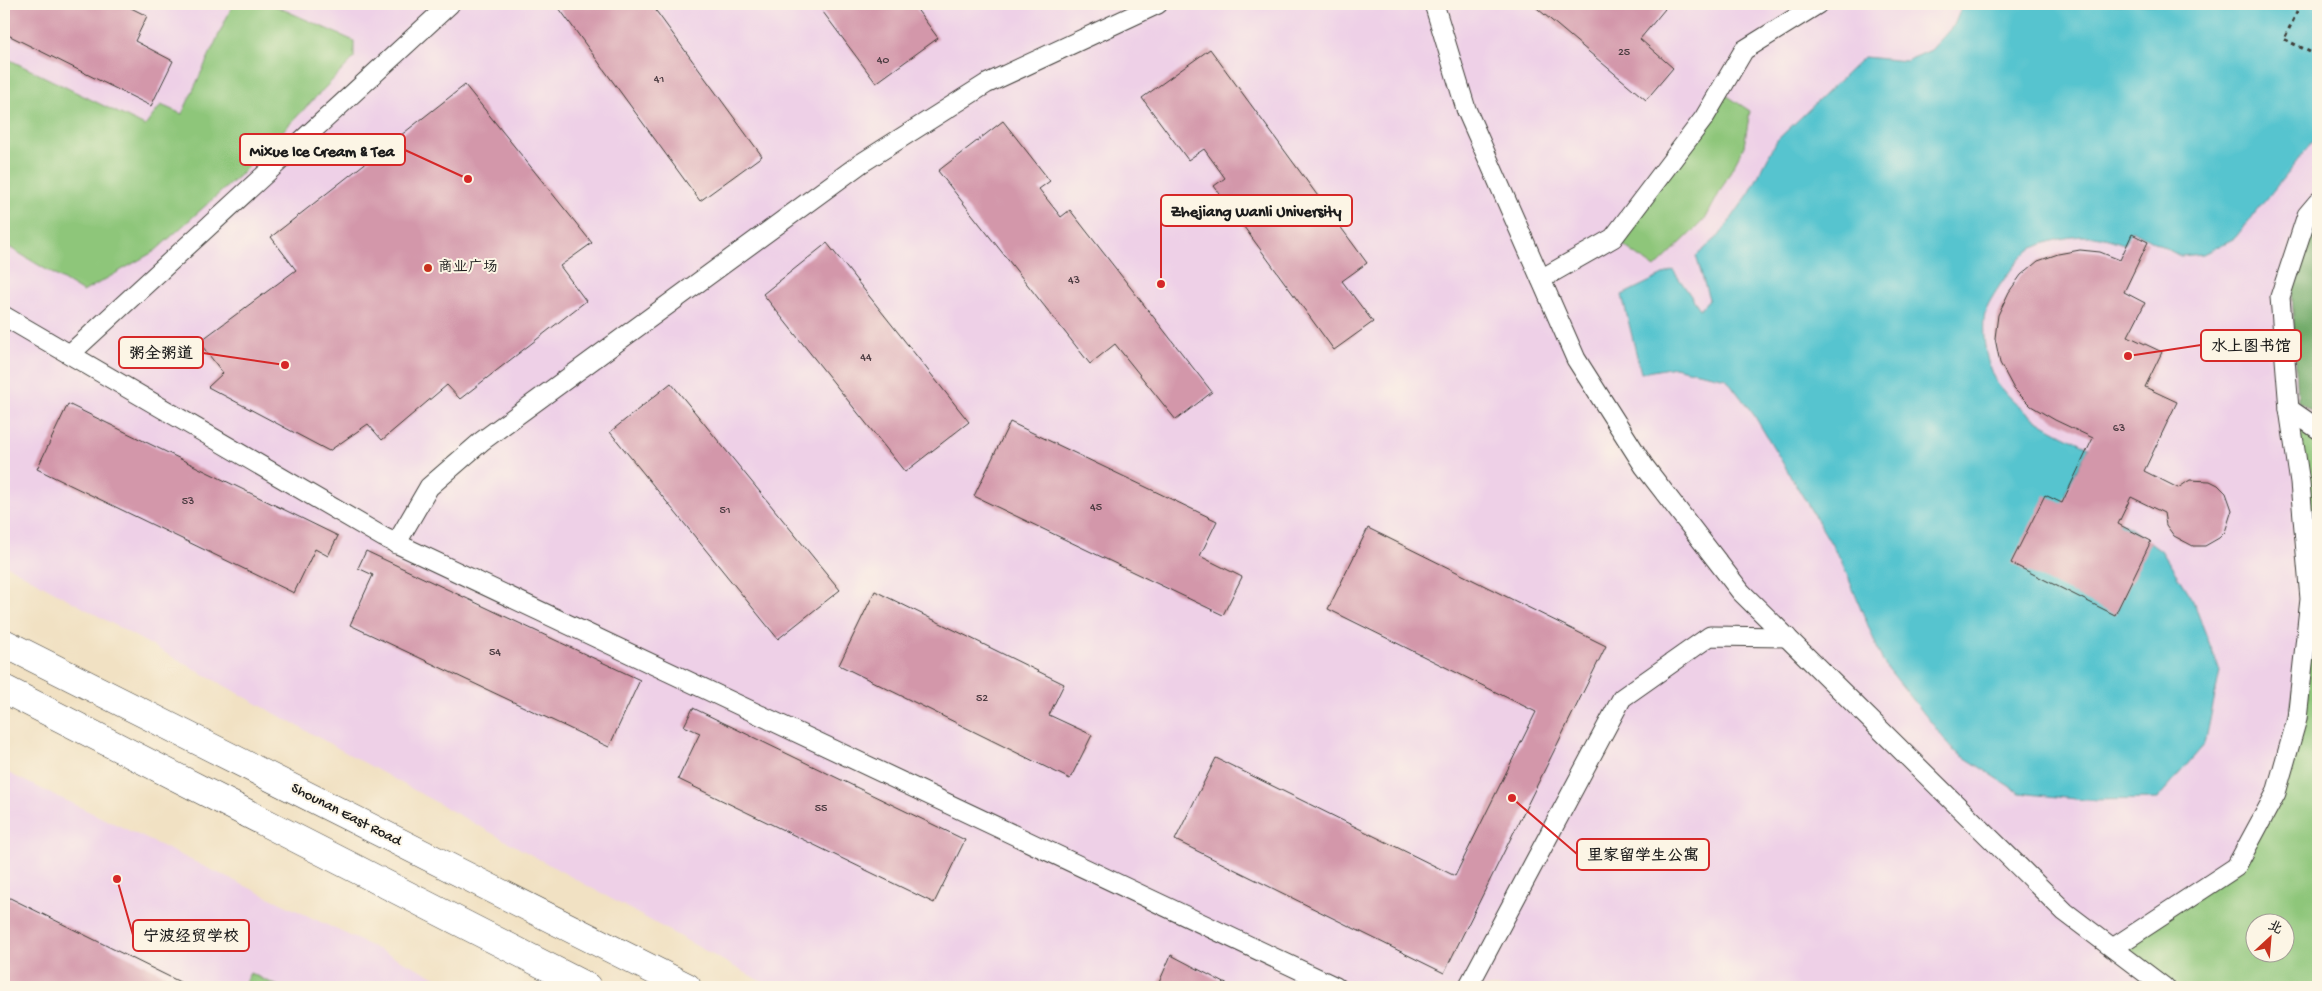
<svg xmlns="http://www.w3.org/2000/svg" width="2322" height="991" viewBox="0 0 2322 991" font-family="'Gochi Hand','LXGW WenKai TC',sans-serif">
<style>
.built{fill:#eed0e7;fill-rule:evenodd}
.green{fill:#8ec67a;stroke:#55714b;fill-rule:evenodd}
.forest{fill:#72ab6a;stroke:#476443}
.water{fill:#57c4cf;stroke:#3a7076}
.building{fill:#d397aa}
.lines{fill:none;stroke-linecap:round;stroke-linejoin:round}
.lane-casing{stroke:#3c3a35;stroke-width:21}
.secondary-casing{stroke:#3c3a35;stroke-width:29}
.path{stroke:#3c3a35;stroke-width:3;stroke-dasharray:4 4;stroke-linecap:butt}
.lane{stroke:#fff;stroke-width:19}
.secondary{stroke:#fff;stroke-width:28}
.poi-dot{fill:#c8321e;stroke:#fcf5e5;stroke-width:2}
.labels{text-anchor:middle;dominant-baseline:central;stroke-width:4;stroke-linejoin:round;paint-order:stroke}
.number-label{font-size:12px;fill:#4a3b40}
.poi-label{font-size:15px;fill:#1c1c1c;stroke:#fcf5e5;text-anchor:start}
.street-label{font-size:15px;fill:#1c1c1c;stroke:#fcf5e5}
.leader{fill:none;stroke:#d62828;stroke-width:2}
.callout-dot{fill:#d62828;stroke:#fcf5e5;stroke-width:2}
.callout{fill:#fcf5e5;stroke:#d62828;stroke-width:2}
.callout-label{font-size:16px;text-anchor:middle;font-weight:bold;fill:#1c1c1c}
</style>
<rect width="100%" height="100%" fill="#fcf5e5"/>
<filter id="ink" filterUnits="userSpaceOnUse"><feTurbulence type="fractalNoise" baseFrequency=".02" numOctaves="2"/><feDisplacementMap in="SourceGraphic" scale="10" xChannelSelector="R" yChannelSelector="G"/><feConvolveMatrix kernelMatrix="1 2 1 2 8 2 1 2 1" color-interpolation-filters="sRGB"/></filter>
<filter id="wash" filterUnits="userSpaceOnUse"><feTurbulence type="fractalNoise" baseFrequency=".0096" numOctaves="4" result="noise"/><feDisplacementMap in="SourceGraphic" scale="20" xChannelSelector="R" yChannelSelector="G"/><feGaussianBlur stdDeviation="1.12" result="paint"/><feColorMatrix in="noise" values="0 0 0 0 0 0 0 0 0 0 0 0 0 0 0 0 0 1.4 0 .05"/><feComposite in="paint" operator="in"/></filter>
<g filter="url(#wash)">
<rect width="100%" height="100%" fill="#f1e1c3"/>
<!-- built -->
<g class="built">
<path d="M4,4h2314v983h-1547l-767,-423zM2254,924h30v30h-30z"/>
<path d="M4,771l453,216h-453z"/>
</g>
<!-- green -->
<g class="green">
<path d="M233,4h38l83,37v17l-112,115 -87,78 -72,41 -79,-48v-187l141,69 16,-21 21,9z"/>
<path d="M1720,91l30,20 -6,35 -38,72 -51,50 -42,-30z"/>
<path d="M2289,409l29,20v558h-154l-51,-39 123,-81 40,-74 34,-194zM2254,924h30v30h-30z"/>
<path d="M250,973l30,14h-37z"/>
</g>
<!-- forest -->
<path class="forest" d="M2318,218v197l-20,-13 -6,-109 21,-69z"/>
<!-- water -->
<path class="water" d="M1963,4h355v131l-83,103 -32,16 -23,2 -48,-26 -8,14c-10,-3 -20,-7 -30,-8 -20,-1 -48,4 -66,15 -10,7 -41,50 -43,62 -4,19 1,54 12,70 23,32 58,48 92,64l-24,46 65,35 31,22 32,51 27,70 -15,73 -48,55 -72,1 -65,-7 -67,-43 -70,-88 -42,-102 -87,-145 -28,-37 -52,-11 -33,6 -19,-78 51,-25 27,39 9,-10 -13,-43 23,-20 31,-44 27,-52 87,-83 42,4 25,-11 23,-25z"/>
<g id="blocks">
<!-- building -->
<g class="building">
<path d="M4,4h119l24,12 -12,25 38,20 -22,45 -147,-73z"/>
<path d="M556,4h95l111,152 -62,45z"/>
<path d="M817,4h96l25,34 -62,45z"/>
<path d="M1532,4h128l5,5 -25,30 33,29 -27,32z"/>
<path d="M1210,49l157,214 -25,18 31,41 -39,28 -120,-164 11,-8 -21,-29 -16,11 -46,-62z"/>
<path d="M465,85l127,158 -32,23 26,35 -126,98 -13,-14 -65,55 -14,-16 -39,27 -121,-64 15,-14 -24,-31 97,-72 -25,-33z"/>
<path d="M1003,121l47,60 -11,8 22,28 9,-7 142,182 -36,28 -61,-76 -25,20 -152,-193z"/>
<path d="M2132,234l16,8 -24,50 21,11 -17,33 34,16 -17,35 32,15 -33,69 34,17 12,-8 20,1 8,4 8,8 6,17 -7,22 -6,6 -14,8h-12l-19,-10 -8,-11 -2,-12 -33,-16 -13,27 33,17 -36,74 -104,-52 34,-68 17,8 31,-65 -38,-18 -24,-14 -17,-17 -14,-26 -5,-25 3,-23 11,-23 12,-17 17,-14 20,-7 22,-4 20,2 20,8z"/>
<path d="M827,243l142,179 -64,50 -142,-178z"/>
<path d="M671,383l169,207 -62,49 -168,-207z"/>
<path d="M68,404l270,132 -10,20 -13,-7 -21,44 -257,-124z"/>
<path d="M1010,422l207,99 -17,35 42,21 -19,38 -249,-119z"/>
<path d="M1368,528l238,118 -162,327 -269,-133 41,-82 239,118 81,-164 -208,-103z"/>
<path d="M366,551l274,129 -31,67 -259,-122 23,-50 -15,-7z"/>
<path d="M875,591l189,93 -15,31 43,20 -22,44 -231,-114z"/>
<path d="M693,708l272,132 -31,63 -256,-124 22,-46 -16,-7z"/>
<path d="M4,895l182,90 -1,2h-181z"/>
<path d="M1171,955l61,32h-75z"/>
</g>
</g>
</g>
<g filter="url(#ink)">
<use href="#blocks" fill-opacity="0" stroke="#3c3a35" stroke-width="1"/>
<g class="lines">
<!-- lane casing -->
<g class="lane-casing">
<g id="lane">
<path d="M1434,4l32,105 110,250 68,107 97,126 324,320 99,75"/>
<path d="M1541,279l72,-41 91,-120 40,-68 74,-46"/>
<path d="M4,316l379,221 953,450"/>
<path d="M70,354l380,-350"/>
<path d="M2289,409l29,20"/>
<path d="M396,544l33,-57 53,-46 378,-277 126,-80 172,-80"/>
<path d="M2113,948l123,-81 40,-74 21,-74 13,-120 -10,-116 -11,-74 -9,-112 27,-82 11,-13"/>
<path d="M1468,987l154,-289 88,-62 77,1"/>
</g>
</g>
<!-- secondary casing -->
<g class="secondary-casing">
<g id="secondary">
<path d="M4,643l683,344"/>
<path d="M4,689l583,298"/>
</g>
</g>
<!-- path -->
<path class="path" d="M2301,4l-17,35 34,17"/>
<!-- lane -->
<use href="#lane" class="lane"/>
<!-- secondary -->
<use href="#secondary" class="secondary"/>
</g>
</g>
<!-- markers -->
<circle class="poi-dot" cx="428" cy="268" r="5"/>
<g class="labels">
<!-- number labels -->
<g class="number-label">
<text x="1624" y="53">25</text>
<text x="883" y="61">40</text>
<text x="659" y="80">41</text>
<text x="1074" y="281">43</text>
<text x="866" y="358">44</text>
<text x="2119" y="429">63</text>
<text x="188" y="502">53</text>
<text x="1096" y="508">45</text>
<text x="725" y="511">51</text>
<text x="495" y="653">54</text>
<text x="982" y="699">52</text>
<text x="821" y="809">55</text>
</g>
<!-- poi labels -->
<g class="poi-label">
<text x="438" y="268">商业广场</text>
</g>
<!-- street labels -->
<g class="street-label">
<text transform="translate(346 815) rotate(27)">Shounan East Road</text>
</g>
</g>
<!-- callouts -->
<path class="leader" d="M468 179L405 150M1161 284L1161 211M2128 356L2201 345M285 365L203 353M1512 798L1577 854M117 879L133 935"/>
<g class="callout-dot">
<circle cx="468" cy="179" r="5"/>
<circle cx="1161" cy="284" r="5"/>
<circle cx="2128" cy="356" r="5"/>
<circle cx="285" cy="365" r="5"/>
<circle cx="1512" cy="798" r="5"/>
<circle cx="117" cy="879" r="5"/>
</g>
<g class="callout">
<rect x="240" y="134" width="165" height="31" rx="5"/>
<rect x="1161" y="195" width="191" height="31" rx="5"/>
<rect x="2201" y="330" width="100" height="31" rx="5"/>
<rect x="119" y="337" width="84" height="31" rx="5"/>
<rect x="1577" y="839" width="132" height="31" rx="5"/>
<rect x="133" y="920" width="116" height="31" rx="5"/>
</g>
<g class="callout-label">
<text x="322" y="156">Mixue Ice Cream &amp; Tea</text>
<text x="1256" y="216">Zhejiang Wanli University</text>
<text x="2251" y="351">水上图书馆</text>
<text x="161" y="358">粥全粥道</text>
<text x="1643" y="860">里家留学生公寓</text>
<text x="191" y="941">宁波经贸学校</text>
</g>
<!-- margin -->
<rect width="2322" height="991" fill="none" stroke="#fcf5e5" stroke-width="20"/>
<!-- north arrow -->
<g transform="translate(2270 938) rotate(26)"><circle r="24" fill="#fcf5e5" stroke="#a29e95"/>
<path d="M0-4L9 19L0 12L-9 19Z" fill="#c8321e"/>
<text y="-8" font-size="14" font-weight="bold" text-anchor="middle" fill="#1c1c1c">北</text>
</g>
</svg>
